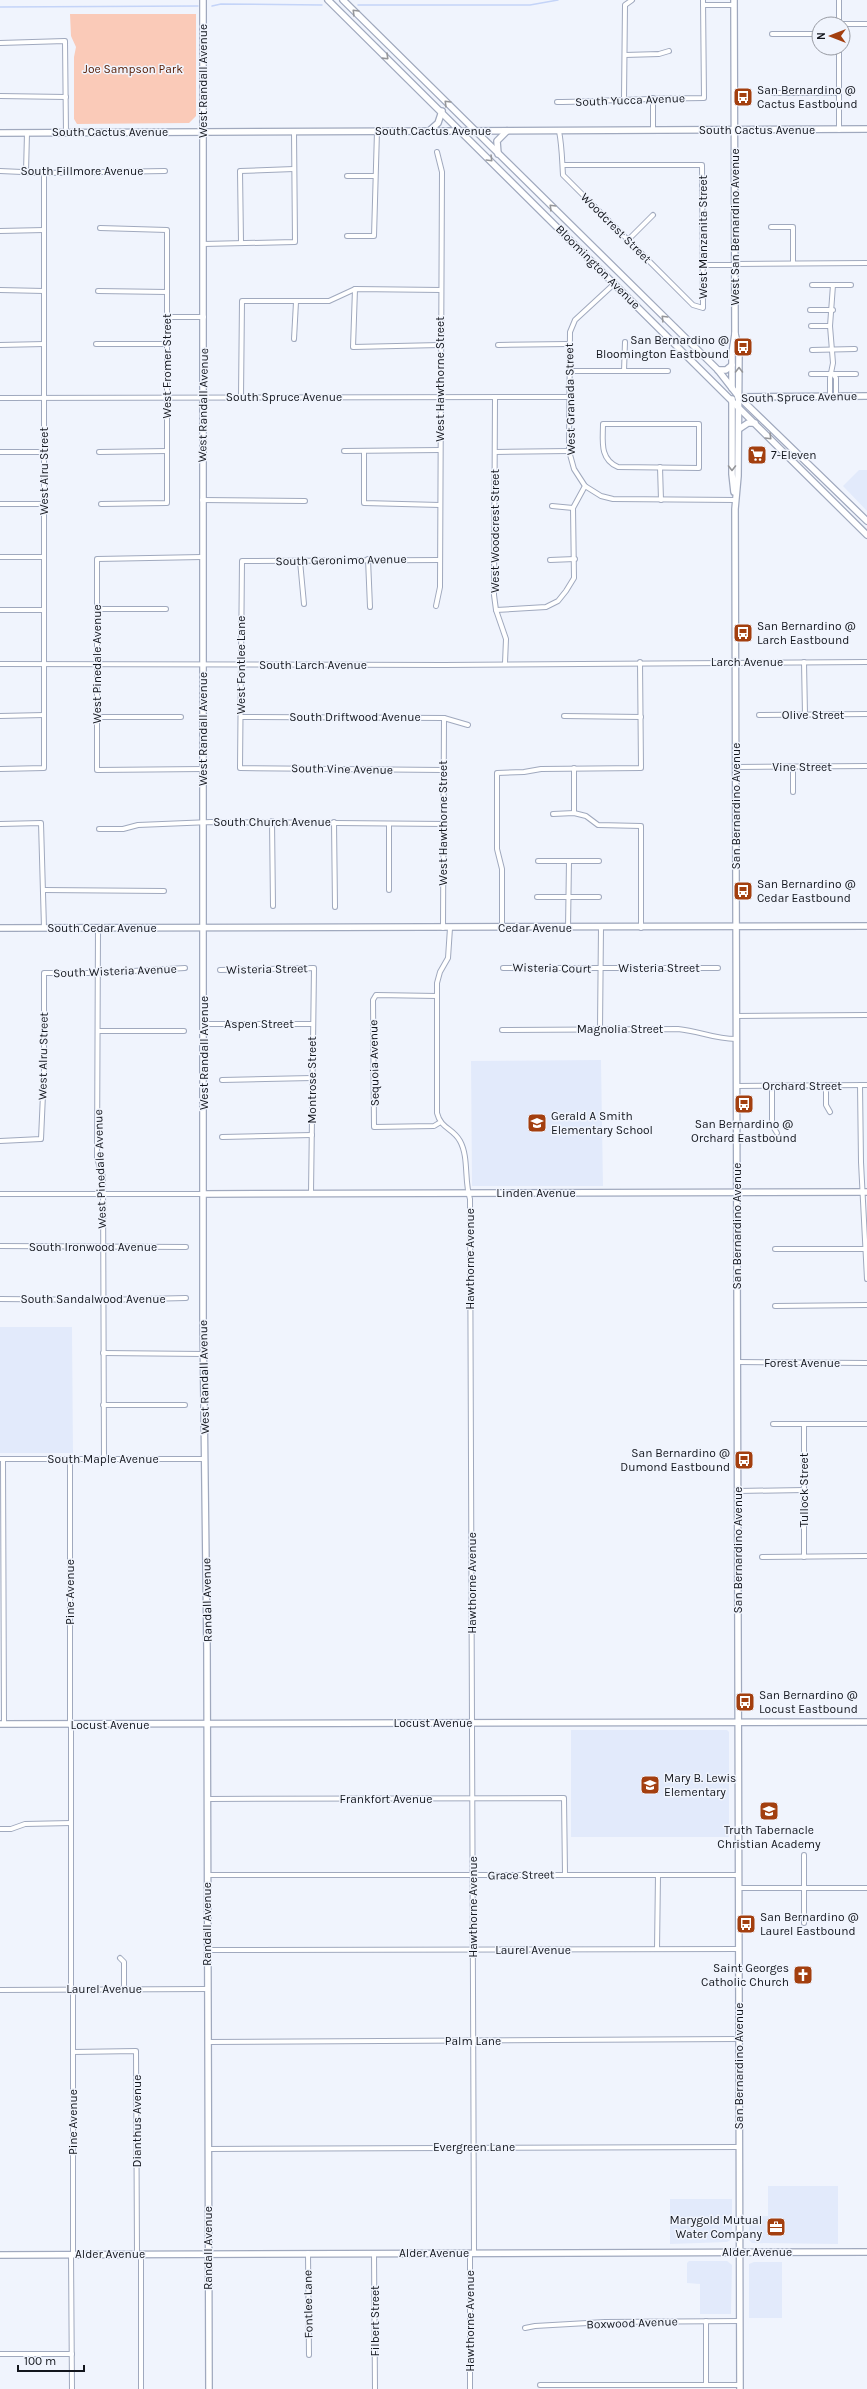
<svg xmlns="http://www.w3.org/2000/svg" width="867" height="2389" viewBox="0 0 867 2389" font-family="Karla,sans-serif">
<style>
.built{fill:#e2eafb}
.green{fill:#facab8}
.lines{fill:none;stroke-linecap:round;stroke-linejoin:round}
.stream{stroke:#c4d4f8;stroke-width:1.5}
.street-casing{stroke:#a0a9be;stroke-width:6}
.secondary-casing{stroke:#a0a9be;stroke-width:8}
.street{stroke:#fff;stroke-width:4}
.secondary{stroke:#fff;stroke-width:5.5}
.oneway{stroke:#959699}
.labels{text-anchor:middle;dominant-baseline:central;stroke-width:3;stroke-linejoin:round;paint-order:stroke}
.park-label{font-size:12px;fill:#561b00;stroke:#f0f4fd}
.street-label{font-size:12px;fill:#13161d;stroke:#f0f4fd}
.poi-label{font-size:12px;fill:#13161d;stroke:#f0f4fd;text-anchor:start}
</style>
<rect width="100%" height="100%" fill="#f0f4fd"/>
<!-- built -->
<g class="built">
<path d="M859,470h8v41l-24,-25z"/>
<path d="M601,1060l2,126h-131l-1,-125z"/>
<path d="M0,1327h72l1,126h-73z"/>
<path d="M571,1730h156l2,2v105h-158z"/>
<path d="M768,2186h70v58l-86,-1 -3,-3v-23l19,-1z"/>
<path d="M670,2199h62v40l-5,3 -57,2z"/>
<path d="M689,2261h38l5,4 -1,49h-31v-30l-13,-1v-20z"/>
<path d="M754,2262h28v56h-33v-54z"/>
</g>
<!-- green -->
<path class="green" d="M70,14h126v102l-7,7 -112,1 -3,-5v-62l2,-10 -5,-11z"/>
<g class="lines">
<!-- stream -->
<g class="stream">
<path d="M358,5h172l28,-5"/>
<path d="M212,6l9,-2 101,1"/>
<path d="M0,7l198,-1"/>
</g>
<!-- street casing -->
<g class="street-casing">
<g id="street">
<path d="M839,0v24"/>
<path d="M703,5h31"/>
<path d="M843,24h24"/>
<path d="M772,34h47"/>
<path d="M0,43l65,-2 1,92"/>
<path d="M625,55l34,-1 10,-3"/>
<path d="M773,93h66"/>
<path d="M0,96l66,1"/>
<path d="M624,98l1,-93 7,-5"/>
<path d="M557,102c49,-1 97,-4 147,-4l-1,-98"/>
<path d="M653,130v-32"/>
<path d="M839,130v-82"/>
<path d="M559,131c3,15 3,29 4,44l130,130 10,3 -1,-143h-139"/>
<path d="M0,171l44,2 121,-2"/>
<path d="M26,172l1,-39"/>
<path d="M347,176h28"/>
<path d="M771,227h22v36"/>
<path d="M100,228l67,2v273l-66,1"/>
<path d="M0,231l44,-1"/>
<path d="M347,236h27l3,-105"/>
<path d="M628,240l25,-25"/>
<path d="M241,242l-1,-71 54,-2"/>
<path d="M203,244l92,-2 -1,-110"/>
<path d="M735,264l132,-1"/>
<path d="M703,265h32"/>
<path d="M614,284l-39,36 -5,12 -1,119 5,18 11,17 16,10 12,3 122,1"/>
<path d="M812,285h39"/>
<path d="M355,289l-2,58 87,-2"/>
<path d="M0,290l44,1"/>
<path d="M98,291l69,1"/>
<path d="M810,310h23"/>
<path d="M167,317h37"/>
<path d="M811,326h19"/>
<path d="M294,339l2,-37"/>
<path d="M96,344h71"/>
<path d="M0,345l44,-1"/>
<path d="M498,345l70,-1"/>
<path d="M812,350l43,-1"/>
<path d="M569,371h99"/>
<path d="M624,371l1,-29"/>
<path d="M811,374h45"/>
<path d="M833,374l3,4v18"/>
<path d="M241,396l1,-95h87l26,-12 86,1"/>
<path d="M830,396v-18l3,-15 -3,-37 3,-41"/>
<path d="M495,397l-1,198 2,15 10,29 -1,24"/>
<path d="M0,398l568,-1"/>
<path d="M603,424h96v44l-81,-1c-19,-8 -15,-27 -15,-43z"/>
<path d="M344,451l96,-1"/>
<path d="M364,451v52l76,2"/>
<path d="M0,452h44"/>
<path d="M99,452l68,-1"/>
<path d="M495,452l74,-1"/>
<path d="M660,467l1,33"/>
<path d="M202,500l103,1"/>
<path d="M0,504h44"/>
<path d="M552,506l21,2"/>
<path d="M0,557h44"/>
<path d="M202,557l-105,2v211l106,-1"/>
<path d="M368,559l2,48"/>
<path d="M440,560l-198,1 -2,207 203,2"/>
<path d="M550,560l25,-1"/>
<path d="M300,561l4,43"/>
<path d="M436,606l4,-19 2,-415 -5,-20"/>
<path d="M97,609h69"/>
<path d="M0,610h44"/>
<path d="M496,610l50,-3 12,-6 8,-10 8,-13 -1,-70 12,-22"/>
<path d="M804,662l1,53"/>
<path d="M0,664l444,1 423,-3"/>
<path d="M759,715l108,-1"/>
<path d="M0,716l44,-1"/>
<path d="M564,716l77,1"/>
<path d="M97,717h84"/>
<path d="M242,717l202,1 24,7"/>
<path d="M736,767l131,-1"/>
<path d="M793,767v25"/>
<path d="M0,769l44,-1v-595"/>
<path d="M574,813v-45"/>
<path d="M553,814l21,-1 12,3 12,9 43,1v102"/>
<path d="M272,821l1,85"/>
<path d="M334,822l1,85"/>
<path d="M0,824l41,-1 3,105"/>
<path d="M99,829h24l15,-4 73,-3 234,2"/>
<path d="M538,861h31l-1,67"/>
<path d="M569,861h30"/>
<path d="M44,890l120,1"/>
<path d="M389,890v-66"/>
<path d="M537,897h62"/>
<path d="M98,928l-1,230 6,19 1,281"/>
<path d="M443,928l1,-210"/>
<path d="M450,928l-2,30 -8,14 -3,11v130c4,16 16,15 23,28 9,16 4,40 10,58l4,1054"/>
<path d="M502,928v-59l-5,-20v-76l27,-1 17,-3 100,-1 -1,-106"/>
<path d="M503,968h215"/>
<path d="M220,970l94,-2 -3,225"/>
<path d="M437,996l-61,-1 -3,5 1,127 60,-1 5,-3"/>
<path d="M736,1016l131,-1"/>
<path d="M204,1024h109"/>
<path d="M600,1029l1,-102"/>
<path d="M502,1030l176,-1c22,2 35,10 58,10"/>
<path d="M98,1031h86"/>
<path d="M222,1080l90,-2"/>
<path d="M826,1085v20l4,7"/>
<path d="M860,1085l1,77 6,117"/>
<path d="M737,1086l130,-1"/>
<path d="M772,1086v39l5,8"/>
<path d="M222,1137l90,-2"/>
<path d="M0,1141l41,-2 3,-67v-99h54l87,-5"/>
<path d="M0,1194h204"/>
<path d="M0,1246l186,1"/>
<path d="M775,1249h91"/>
<path d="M0,1299l102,1 84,-2"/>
<path d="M775,1306l92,-1"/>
<path d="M103,1353l100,1"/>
<path d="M737,1362l130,1"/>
<path d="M103,1405h82"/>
<path d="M773,1424h94"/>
<path d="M804,1424v133"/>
<path d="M0,1459h205"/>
<path d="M3,1459l1,265"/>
<path d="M70,1459v266"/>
<path d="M738,1491l66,-1"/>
<path d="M762,1557l105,-1"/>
<path d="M208,1799l356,-1 1,76"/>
<path d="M0,1829h11l14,-5 46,-1"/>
<path d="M804,1855v68"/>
<path d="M208,1875h531"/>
<path d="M739,1888h128"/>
<path d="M657,1949l1,-74"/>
<path d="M207,1950l532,-1"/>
<path d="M120,1958l4,4v27"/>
<path d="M71,1989v-264"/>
<path d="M0,1990l207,-1"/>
<path d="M208,2042l531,-3"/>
<path d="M73,2052l63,-1 1,203"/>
<path d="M208,2149l532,-2"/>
<path d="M308,2253l1,102"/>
<path d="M374,2253l1,136"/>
<path d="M470,2253v136"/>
<path d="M71,2254l1,135"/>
<path d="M73,2254v-265"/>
<path d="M706,2321v63"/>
<path d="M525,2328l10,-2 70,-4 135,-1"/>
<path d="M0,2354h72"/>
<path d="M540,2385h200"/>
<path d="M141,2389v-135"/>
</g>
</g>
<!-- secondary casing -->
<g class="secondary-casing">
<g id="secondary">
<path d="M203,0v1318l4,332 2,739"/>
<path d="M328,0l539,535"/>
<path d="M343,0l375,370 21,27 128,124"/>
<path d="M429,131l9,-8 4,-12"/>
<path d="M0,133l867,-4"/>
<path d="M498,154l-1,-13 10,-10"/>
<path d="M735,334l4,16 -1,126 -3,33 5,1880"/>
<path d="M718,370h8l6,-5"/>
<path d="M732,388v-35l3,-19 -1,-334"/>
<path d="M738,397l129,-1"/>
<path d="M732,399v75l2,18"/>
<path d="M739,429l9,-6h7"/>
<path d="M0,928l867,-2"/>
<path d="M204,1194l663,-2"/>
<path d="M0,1724l867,-2"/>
<path d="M0,2255l867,-3"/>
</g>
</g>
<!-- street -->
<use href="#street" class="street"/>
<!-- secondary -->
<use href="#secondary" class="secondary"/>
</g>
<!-- one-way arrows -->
<defs><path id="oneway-chevron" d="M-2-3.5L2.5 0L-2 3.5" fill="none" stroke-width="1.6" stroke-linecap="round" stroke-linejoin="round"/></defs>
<g class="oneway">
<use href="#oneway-chevron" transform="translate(355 12) rotate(-135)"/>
<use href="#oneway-chevron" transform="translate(386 57) rotate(44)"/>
<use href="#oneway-chevron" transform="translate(447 103) rotate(-135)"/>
<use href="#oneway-chevron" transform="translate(490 159) rotate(45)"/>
<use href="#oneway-chevron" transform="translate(552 207) rotate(-135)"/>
<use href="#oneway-chevron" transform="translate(664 318) rotate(-135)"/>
<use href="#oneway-chevron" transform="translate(739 370) rotate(-90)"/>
<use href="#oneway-chevron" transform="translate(769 437) rotate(45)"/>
<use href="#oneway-chevron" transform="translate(732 468) rotate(90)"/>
</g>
<!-- icons -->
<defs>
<g id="bus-square" transform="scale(1)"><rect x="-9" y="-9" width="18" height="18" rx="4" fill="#a33f0f" stroke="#f0f4fd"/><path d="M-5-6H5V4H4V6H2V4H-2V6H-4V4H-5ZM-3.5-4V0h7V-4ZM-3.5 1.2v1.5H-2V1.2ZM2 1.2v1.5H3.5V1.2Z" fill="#fff"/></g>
<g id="supermarket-square" transform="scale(1)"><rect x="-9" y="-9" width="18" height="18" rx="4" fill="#a33f0f" stroke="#f0f4fd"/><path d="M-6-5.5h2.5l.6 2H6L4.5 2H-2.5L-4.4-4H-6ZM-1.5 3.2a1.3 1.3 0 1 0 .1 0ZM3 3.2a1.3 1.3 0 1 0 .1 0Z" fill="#fff"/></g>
<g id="school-square" transform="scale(1)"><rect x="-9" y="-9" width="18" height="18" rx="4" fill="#a33f0f" stroke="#f0f4fd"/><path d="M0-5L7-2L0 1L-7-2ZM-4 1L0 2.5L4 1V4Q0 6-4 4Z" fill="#fff"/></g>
<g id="church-square" transform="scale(1)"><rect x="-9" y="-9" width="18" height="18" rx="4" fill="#a33f0f" stroke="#f0f4fd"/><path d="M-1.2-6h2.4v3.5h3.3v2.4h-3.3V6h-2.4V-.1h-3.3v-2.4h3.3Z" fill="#fff"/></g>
<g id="office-square" transform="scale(1)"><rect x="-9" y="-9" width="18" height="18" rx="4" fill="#a33f0f" stroke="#f0f4fd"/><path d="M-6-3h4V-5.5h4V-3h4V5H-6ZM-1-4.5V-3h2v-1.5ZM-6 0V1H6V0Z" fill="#fff"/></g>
</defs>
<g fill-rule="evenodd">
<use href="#bus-square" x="743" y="97"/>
<use href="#bus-square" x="743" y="347"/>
<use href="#supermarket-square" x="757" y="455"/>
<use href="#bus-square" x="743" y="633"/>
<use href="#bus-square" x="743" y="891"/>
<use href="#bus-square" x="744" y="1104"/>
<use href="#school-square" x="537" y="1123"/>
<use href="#bus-square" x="744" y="1460"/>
<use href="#bus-square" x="745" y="1702"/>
<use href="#school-square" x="650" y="1785"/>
<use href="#school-square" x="769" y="1811"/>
<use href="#bus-square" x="746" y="1924"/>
<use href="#church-square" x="803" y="1975"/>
<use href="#office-square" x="776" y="2227"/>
</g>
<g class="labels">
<!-- park labels -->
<g class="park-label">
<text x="133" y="69">Joe Sampson Park</text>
</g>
<!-- street labels -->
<g class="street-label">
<text transform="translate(203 81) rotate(-90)">West Randall Avenue</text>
<text transform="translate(630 100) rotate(-2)">South Yucca Avenue</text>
<text x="757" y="130">South Cactus Avenue</text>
<text x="433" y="131">South Cactus Avenue</text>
<text x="110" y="132">South Cactus Avenue</text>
<text x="82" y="171">South Fillmore Avenue</text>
<text transform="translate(735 227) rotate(-90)">West San Bernardino Avenue</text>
<text transform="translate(616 228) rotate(45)">Woodcrest Street</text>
<text transform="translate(703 237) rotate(-90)">West Manzanita Street</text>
<text transform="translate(598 267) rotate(45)">Bloomington Avenue</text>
<text transform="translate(167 366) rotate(-90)">West Fromer Street</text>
<text transform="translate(440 379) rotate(-90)">West Hawthorne Street</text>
<text x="284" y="397">South Spruce Avenue</text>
<text transform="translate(799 397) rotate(-1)">South Spruce Avenue</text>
<text transform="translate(570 399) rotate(-91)">West Granada Street</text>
<text transform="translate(203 405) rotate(-89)">West Randall Avenue</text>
<text transform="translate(44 471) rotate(-90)">West Alru Street</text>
<text transform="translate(495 531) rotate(-90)">West Woodcrest Street</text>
<text transform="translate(341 560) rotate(-1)">South Geronimo Avenue</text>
<text x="747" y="662">Larch Avenue</text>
<text transform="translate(97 664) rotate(-90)">West Pinedale Avenue</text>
<text transform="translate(241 665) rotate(-90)">West Fontlee Lane</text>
<text x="313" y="665">South Larch Avenue</text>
<text x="813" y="715">Olive Street</text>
<text x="355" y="717">South Driftwood Avenue</text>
<text transform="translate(203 729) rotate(-90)">West Randall Avenue</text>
<text x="802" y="767">Vine Street</text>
<text transform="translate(342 769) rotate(1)">South Vine Avenue</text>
<text transform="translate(736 806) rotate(-90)">San Bernardino Avenue</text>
<text x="272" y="822">South Church Avenue</text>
<text transform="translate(443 823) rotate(-90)">West Hawthorne Street</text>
<text x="102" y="928">South Cedar Avenue</text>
<text x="535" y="928">Cedar Avenue</text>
<text transform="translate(552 968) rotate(1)">Wisteria Court</text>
<text x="659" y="968">Wisteria Street</text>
<text transform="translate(267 969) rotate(-1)">Wisteria Street</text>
<text transform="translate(115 971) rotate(-2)">South Wisteria Avenue</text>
<text x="259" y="1024">Aspen Street</text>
<text x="620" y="1029">Magnolia Street</text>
<text transform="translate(204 1053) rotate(-90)">West Randall Avenue</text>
<text transform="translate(43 1056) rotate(-89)">West Alru Street</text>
<text transform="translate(374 1063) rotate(-91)">Sequoia Avenue</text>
<text transform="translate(312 1080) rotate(-90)">Montrose Street</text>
<text x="802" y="1086">Orchard Street</text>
<text transform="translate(100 1169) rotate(-92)">West Pinedale Avenue</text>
<text x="536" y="1193">Linden Avenue</text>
<text transform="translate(737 1226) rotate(-90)">San Bernardino Avenue</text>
<text x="93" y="1247">South Ironwood Avenue</text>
<text transform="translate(470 1259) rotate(-90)">Hawthorne Avenue</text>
<text x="93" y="1299">South Sandalwood Avenue</text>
<text x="802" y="1363">Forest Avenue</text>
<text transform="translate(204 1377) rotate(-91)">West Randall Avenue</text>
<text x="103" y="1459">South Maple Avenue</text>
<text transform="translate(804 1490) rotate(-90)">Tullock Street</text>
<text transform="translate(738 1550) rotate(-90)">San Bernardino Avenue</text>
<text transform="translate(472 1583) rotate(-90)">Hawthorne Avenue</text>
<text transform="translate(70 1592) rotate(-90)">Pine Avenue</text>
<text transform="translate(207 1600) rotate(-91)">Randall Avenue</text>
<text x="433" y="1723">Locust Avenue</text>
<text x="110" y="1725">Locust Avenue</text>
<text x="386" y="1799">Frankfort Avenue</text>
<text transform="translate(521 1875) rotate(-1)">Grace Street</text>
<text transform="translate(473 1907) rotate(-90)">Hawthorne Avenue</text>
<text transform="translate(207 1924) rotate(-90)">Randall Avenue</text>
<text x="533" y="1950">Laurel Avenue</text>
<text x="104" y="1989">Laurel Avenue</text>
<text x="473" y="2041">Palm Lane</text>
<text transform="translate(739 2066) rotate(-90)">San Bernardino Avenue</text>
<text transform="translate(137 2121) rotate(-90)">Dianthus Avenue</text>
<text transform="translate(73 2122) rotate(-90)">Pine Avenue</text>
<text x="474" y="2147">Evergreen Lane</text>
<text transform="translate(208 2248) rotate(-90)">Randall Avenue</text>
<text x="757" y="2252">Alder Avenue</text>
<text x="434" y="2253">Alder Avenue</text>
<text x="110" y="2254">Alder Avenue</text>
<text transform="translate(308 2304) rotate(-91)">Fontlee Lane</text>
<text transform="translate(375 2321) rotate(-90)">Filbert Street</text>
<text transform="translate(470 2321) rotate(-90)">Hawthorne Avenue</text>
<text transform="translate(632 2323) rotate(-2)">Boxwood Avenue</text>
</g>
<!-- poi labels -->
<g class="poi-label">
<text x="757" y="90">San Bernardino @<tspan x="757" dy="14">Cactus Eastbound</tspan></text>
<text x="729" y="340" text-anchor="end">San Bernardino @<tspan x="729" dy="14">Bloomington Eastbound</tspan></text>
<text x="771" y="455">7-Eleven</text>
<text x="757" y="626">San Bernardino @<tspan x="757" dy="14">Larch Eastbound</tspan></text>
<text x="757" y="884">San Bernardino @<tspan x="757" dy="14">Cedar Eastbound</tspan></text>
<text x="551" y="1116">Gerald A Smith<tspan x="551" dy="14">Elementary School</tspan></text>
<text x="744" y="1124" text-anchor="middle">San Bernardino @<tspan x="744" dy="14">Orchard Eastbound</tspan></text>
<text x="730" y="1453" text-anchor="end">San Bernardino @<tspan x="730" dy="14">Dumond Eastbound</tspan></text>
<text x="759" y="1695">San Bernardino @<tspan x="759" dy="14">Locust Eastbound</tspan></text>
<text x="664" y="1778">Mary B. Lewis<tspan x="664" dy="14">Elementary</tspan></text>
<text x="769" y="1830" text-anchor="middle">Truth Tabernacle<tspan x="769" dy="14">Christian Academy</tspan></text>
<text x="760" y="1917">San Bernardino @<tspan x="760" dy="14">Laurel Eastbound</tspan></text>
<text x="789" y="1968" text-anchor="end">Saint Georges<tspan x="789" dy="14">Catholic Church</tspan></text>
<text x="762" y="2220" text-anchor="end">Marygold Mutual<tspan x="762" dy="14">Water Company</tspan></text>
</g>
</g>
<!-- north arrow -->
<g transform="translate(831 36) rotate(270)"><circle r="19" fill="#f0f4fd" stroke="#989ba3"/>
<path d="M0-3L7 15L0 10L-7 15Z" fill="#a33f0f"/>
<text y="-6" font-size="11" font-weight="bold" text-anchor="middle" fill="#13161d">N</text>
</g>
<!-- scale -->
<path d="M18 2365v6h66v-6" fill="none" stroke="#13161d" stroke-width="2"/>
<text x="24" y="2365" font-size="12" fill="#13161d" stroke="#f0f4fd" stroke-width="3" paint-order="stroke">100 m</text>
</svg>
